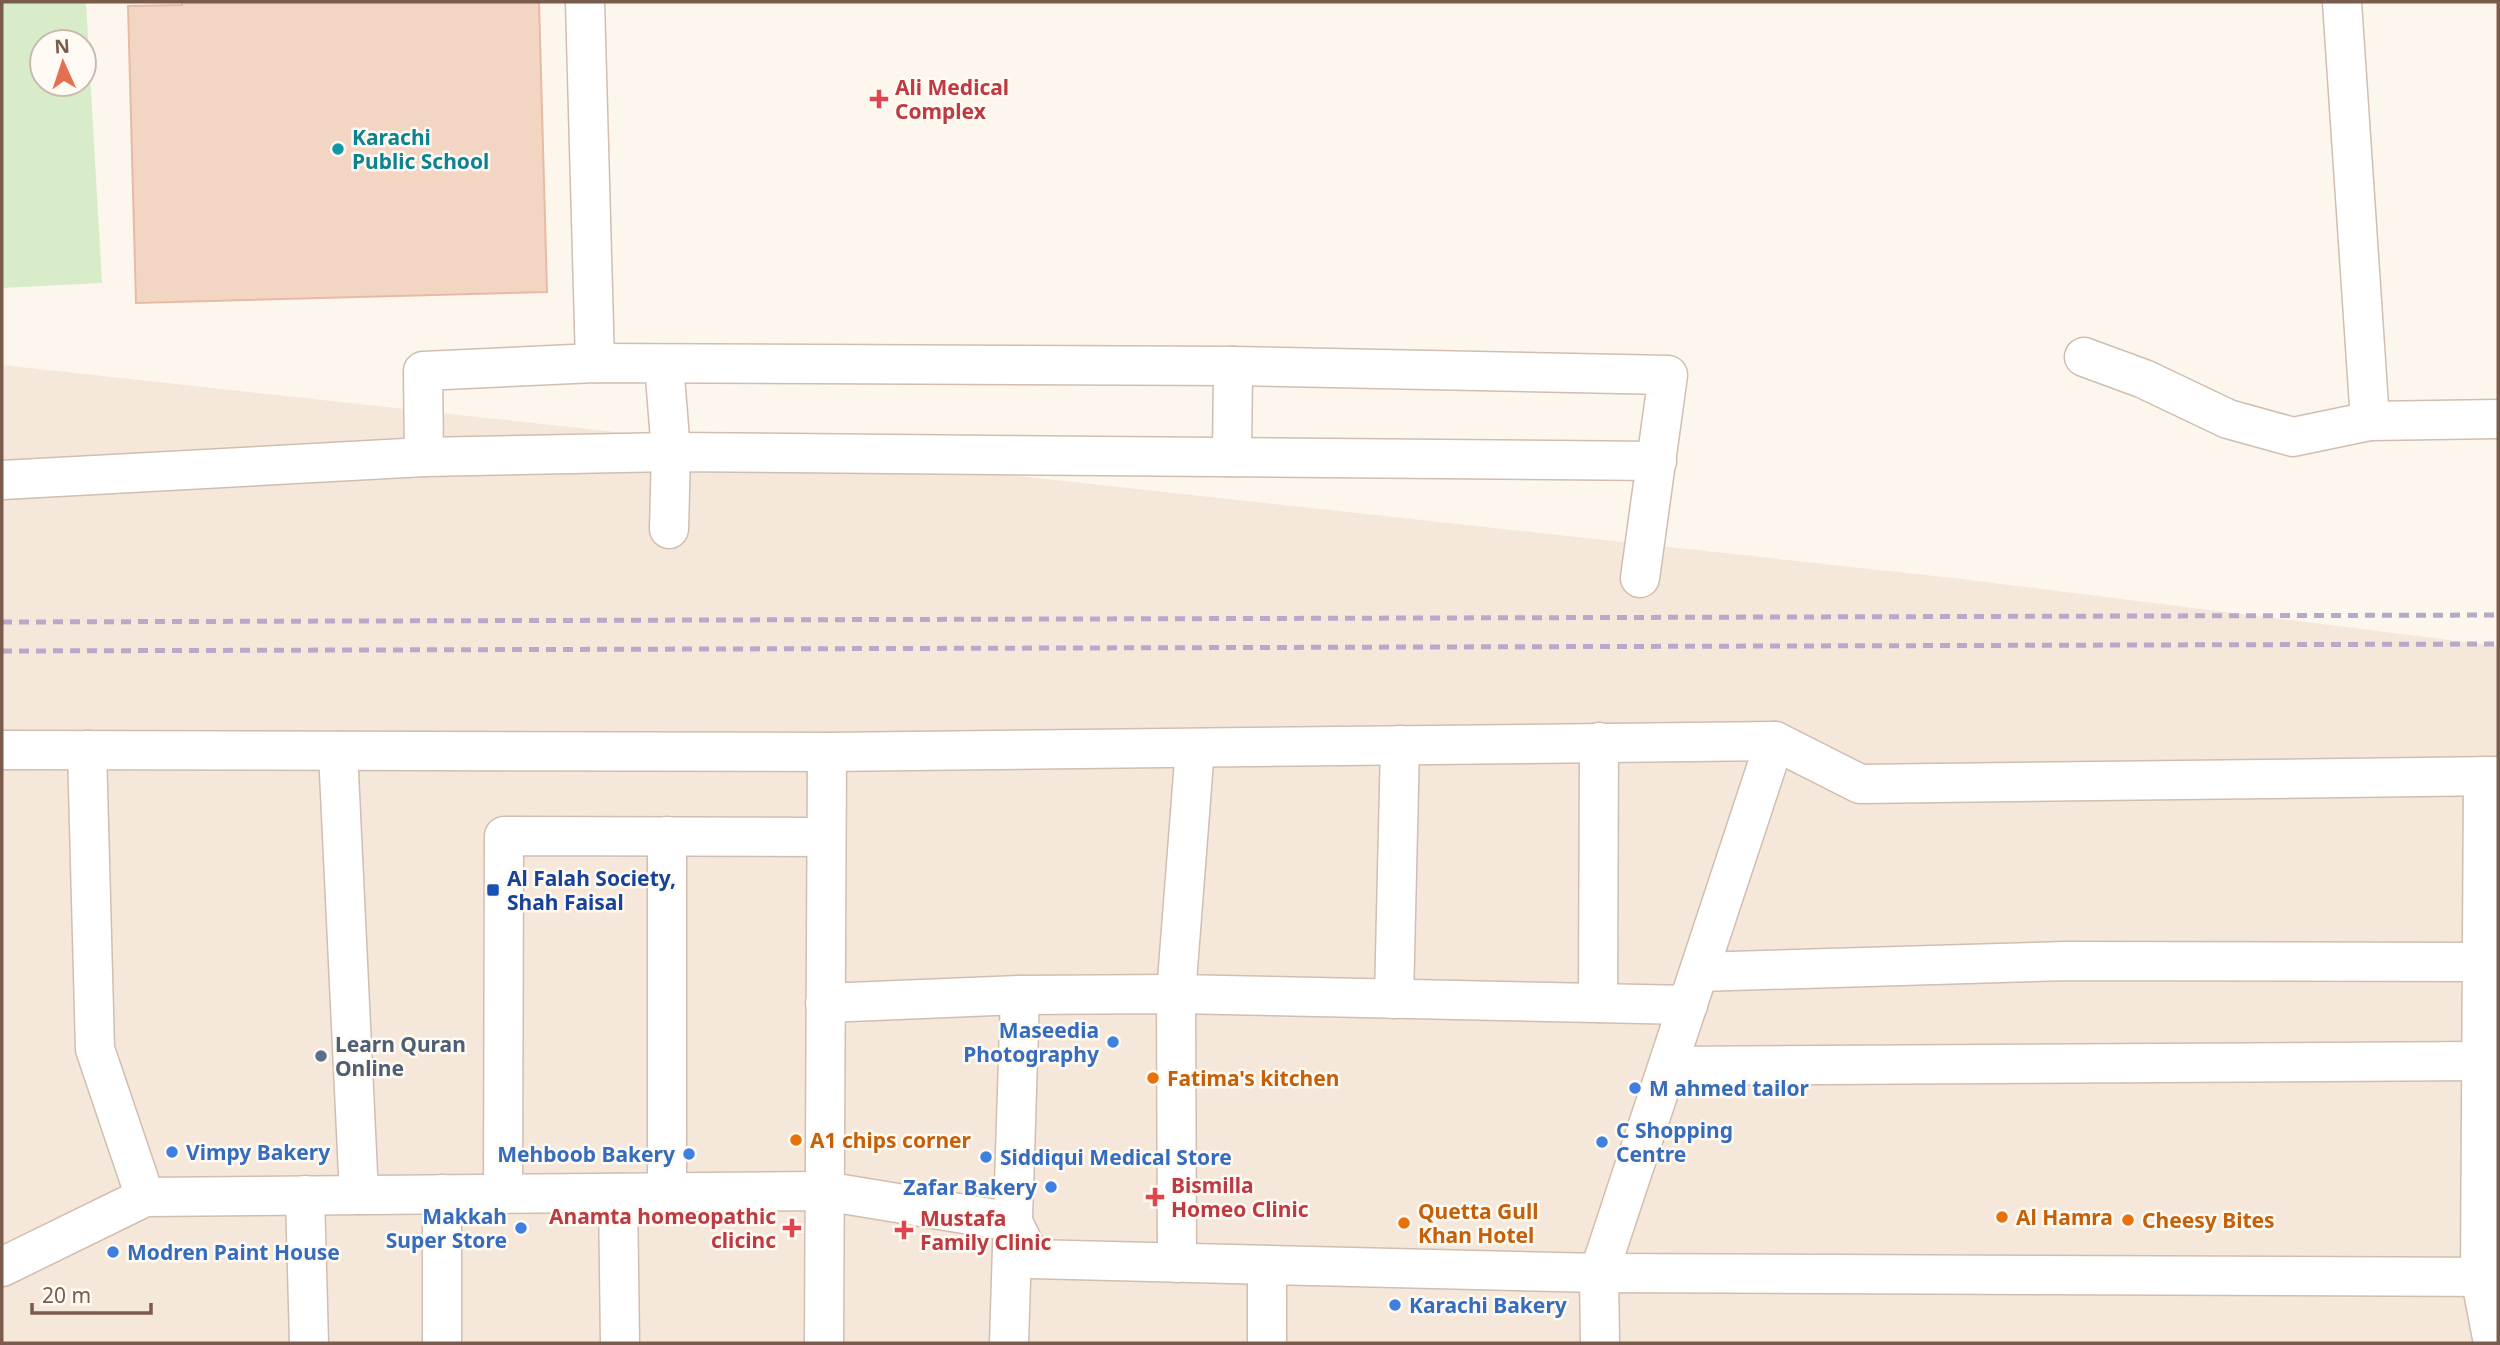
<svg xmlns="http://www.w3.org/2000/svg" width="2500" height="1345" viewBox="0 0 2500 1345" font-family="'Noto Sans',sans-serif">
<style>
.residential{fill:#f5e8da}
.green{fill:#d8ecc9;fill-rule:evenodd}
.building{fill:#f3d5c3;stroke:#e6bba3;stroke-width:2}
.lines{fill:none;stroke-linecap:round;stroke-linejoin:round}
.minor-casing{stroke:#d1beb0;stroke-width:41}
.minor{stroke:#fff;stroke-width:38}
.rail{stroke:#b9a8c9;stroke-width:5;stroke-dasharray:10 7;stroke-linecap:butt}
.health-dot{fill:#e0444e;stroke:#fffaf3;stroke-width:2.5}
.culture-dot{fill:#0f9aa8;stroke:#fffaf3;stroke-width:2.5}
.transit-dot{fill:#1a4fb4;stroke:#fffaf3;stroke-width:2.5}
.shop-dot{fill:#3f7fe0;stroke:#fffaf3;stroke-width:2.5}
.service-dot{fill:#5c6f8a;stroke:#fffaf3;stroke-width:2.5}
.food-dot{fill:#e8710a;stroke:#fffaf3;stroke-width:2.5}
.labels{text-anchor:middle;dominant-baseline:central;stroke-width:5;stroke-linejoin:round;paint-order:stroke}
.health-label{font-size:21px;font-weight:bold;fill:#be3a42;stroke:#fffaf3;text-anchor:start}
.culture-label{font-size:21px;font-weight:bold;fill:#0d838f;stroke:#fffaf3;text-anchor:start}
.transit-label{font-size:21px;font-weight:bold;fill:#164399;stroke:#fffaf3;text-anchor:start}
.shop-label{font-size:21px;font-weight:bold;fill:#366cbe;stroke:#fffaf3;text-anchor:start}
.service-label{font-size:21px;font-weight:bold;fill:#4e5e75;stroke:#fffaf3;text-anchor:start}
.food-label{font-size:21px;font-weight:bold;fill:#c56008;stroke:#fffaf3;text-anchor:start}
</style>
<rect width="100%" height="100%" fill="#fdf6ec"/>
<!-- residential -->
<path class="residential" d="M2,365l1951,213 545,68v697h-2496z"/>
<!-- green -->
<path class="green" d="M2,2h84l16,281 -100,5zM42,42h42v42h-42z"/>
<!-- building -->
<path class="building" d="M182,2h357l8,290 -411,11 -8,-297 54,-1z"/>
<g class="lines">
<!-- minor casing -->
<g class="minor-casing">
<g id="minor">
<path d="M585,2l10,361"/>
<path d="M2342,2l28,419"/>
<path d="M2084,357l60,22 84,40 65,18 77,-16 128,-2"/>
<path d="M664,364l7,88 -2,77"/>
<path d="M424,457l-1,-86 172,-8 638,3 435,9 -28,203"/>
<path d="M1232,457l1,-91"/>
<path d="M2,480l422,-23 247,-5 986,9"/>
<path d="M2,750l825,2 948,-11 85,43 638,-8"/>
<path d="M87,750l8,299 50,148"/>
<path d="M338,751l21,444"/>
<path d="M2483,776l-3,500 13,67"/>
<path d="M1699,972l367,-11 416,1"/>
<path d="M1394,999l6,-254"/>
<path d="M825,1003l195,-8 156,-1 512,11"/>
<path d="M1598,1003l1,-261"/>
<path d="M1668,1066l814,-5"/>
<path d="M667,1192v-356"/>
<path d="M503,1193l1,-357 322,1"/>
<path d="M618,1193l2,150"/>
<path d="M442,1194v149"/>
<path d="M305,1195l4,148"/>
<path d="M1177,1263l-1,-269 19,-246"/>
<path d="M2,1267l143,-70 679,-6 189,31 18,37 568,14 899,4"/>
<path d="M824,1343l3,-591"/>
<path d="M1009,1343l11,-348"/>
<path d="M1267,1343v-78"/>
<path d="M1600,1343l-1,-70 176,-532"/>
</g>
</g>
<!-- minor -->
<use href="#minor" class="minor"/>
<!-- rail -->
<g class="rail">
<path d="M2,622l2496,-7"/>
<path d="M2,651l2496,-7"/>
</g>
</g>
<!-- markers -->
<g class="health-dot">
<path d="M875.5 88.5h7v7h7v7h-7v7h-7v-7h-7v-7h7z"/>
<path d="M1151.5 1186.5h7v7h7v7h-7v7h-7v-7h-7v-7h7z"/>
<path d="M788.5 1217.5h7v7h7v7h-7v7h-7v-7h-7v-7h7z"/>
<path d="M900.5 1219.5h7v7h7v7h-7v7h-7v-7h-7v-7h7z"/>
</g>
<circle class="culture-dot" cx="338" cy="149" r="7"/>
<rect class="transit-dot" x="486" y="883" width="14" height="14" rx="3.5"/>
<g class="shop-dot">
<circle cx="1113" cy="1042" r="7"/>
<circle cx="1635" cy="1088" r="7"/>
<circle cx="1602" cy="1142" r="7"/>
<circle cx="172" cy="1152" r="7"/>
<circle cx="689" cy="1154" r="7"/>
<circle cx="986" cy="1157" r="7"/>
<circle cx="1051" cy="1187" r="7"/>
<circle cx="521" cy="1228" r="7"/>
<circle cx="113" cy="1252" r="7"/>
<circle cx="1395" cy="1305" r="7"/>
</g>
<circle class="service-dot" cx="321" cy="1056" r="7"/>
<g class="food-dot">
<circle cx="1153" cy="1078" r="7"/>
<circle cx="796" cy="1140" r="7"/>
<circle cx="2002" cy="1217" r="7"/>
<circle cx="2128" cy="1220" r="7"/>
<circle cx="1404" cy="1223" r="7"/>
</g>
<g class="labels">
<!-- health labels -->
<g class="health-label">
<text x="895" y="87">Ali Medical<tspan x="895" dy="24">Complex</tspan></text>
<text x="1171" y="1185">Bismilla<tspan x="1171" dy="24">Homeo Clinic</tspan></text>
<text x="776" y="1216" text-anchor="end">Anamta homeopathic<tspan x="776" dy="24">clicinc</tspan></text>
<text x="920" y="1218">Mustafa<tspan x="920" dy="24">Family Clinic</tspan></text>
</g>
<!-- culture labels -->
<g class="culture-label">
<text x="352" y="137">Karachi<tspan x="352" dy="24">Public School</tspan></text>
</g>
<!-- transit labels -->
<g class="transit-label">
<text x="507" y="878">Al Falah Society,<tspan x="507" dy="24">Shah Faisal</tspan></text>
</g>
<!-- shop labels -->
<g class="shop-label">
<text x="1099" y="1030" text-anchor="end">Maseedia<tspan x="1099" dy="24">Photography</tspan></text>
<text x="1649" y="1088">M ahmed tailor</text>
<text x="1616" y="1130">C Shopping<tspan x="1616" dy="24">Centre</tspan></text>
<text x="186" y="1152">Vimpy Bakery</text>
<text x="675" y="1154" text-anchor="end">Mehboob Bakery</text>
<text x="1000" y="1157">Siddiqui Medical Store</text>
<text x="1037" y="1187" text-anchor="end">Zafar Bakery</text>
<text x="507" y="1216" text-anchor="end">Makkah<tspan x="507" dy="24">Super Store</tspan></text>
<text x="127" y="1252">Modren Paint House</text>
<text x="1409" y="1305">Karachi Bakery</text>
</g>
<!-- service labels -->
<g class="service-label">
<text x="335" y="1044">Learn Quran<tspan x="335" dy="24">Online</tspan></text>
</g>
<!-- food labels -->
<g class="food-label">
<text x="1167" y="1078">Fatima's kitchen</text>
<text x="810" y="1140">A1 chips corner</text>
<text x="1418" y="1211">Quetta Gull<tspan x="1418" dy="24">Khan Hotel</tspan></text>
<text x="2016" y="1217">Al Hamra</text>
<text x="2142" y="1220">Cheesy Bites</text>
</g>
</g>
<!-- border -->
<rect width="2500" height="1345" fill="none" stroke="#7a5c4d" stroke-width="7"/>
<!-- north arrow -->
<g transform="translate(63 63) rotate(357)"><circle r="33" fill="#fffaf3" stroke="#cabbb1" stroke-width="2"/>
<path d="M0-5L12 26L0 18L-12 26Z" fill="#e76f51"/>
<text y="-10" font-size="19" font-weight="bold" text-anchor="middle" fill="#7a5c4d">N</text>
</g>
<!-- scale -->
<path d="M32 1303v10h119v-10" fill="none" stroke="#7a5c4d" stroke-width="3.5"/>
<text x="42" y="1303" font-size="21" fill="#7a5c4d" stroke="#fffaf3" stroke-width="5" paint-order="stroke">20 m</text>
</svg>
